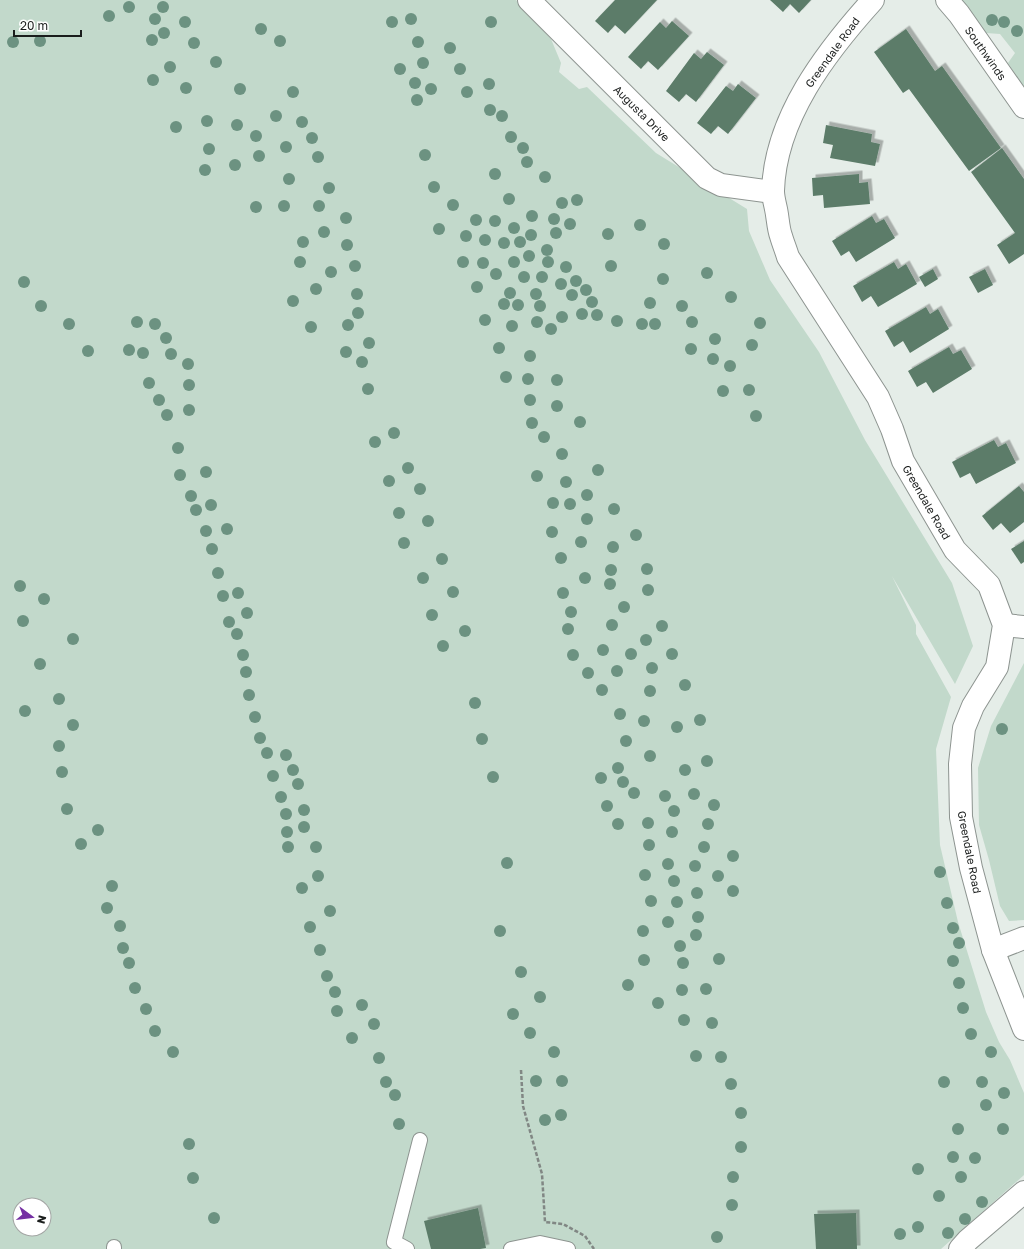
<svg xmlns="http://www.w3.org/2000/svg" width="1024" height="1249" viewBox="0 0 1024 1249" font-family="'Golos Text',sans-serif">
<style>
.green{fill:#c2d9cb;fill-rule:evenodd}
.building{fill:#5c7c69;filter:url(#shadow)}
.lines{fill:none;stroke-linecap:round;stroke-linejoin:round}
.service-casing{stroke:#8d9490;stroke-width:16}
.minor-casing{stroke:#8d9490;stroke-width:24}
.tertiary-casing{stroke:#8d9490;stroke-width:24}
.path{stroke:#818784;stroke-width:2.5;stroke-dasharray:4 2;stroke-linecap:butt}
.service{stroke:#fff;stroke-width:14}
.minor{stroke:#fff;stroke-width:22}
.tertiary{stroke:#fff;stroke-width:22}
.tree{fill:#6c9281}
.labels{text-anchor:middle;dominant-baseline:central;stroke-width:3;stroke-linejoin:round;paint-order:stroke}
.street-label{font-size:11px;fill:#1a1d1c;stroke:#fff}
</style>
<defs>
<filter id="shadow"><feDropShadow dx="3.5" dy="-3.5" stdDeviation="0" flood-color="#0004"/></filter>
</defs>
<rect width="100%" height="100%" fill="#e5ede8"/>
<!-- green -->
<g class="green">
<path d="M0,0h516l35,39 10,24 -2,9 20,17 8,-2 69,66 91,56 2,22 21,49 49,72 46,88 87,143 21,63 -18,38 -63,-108 24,49v9l35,63 -15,52 4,96 18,77 28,90 13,30 11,18 14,33v82l-83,74h-941zM20,1205h24v24h-24z"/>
<path d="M960,0h64v88l-16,-25 7,-10 -15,-19 -14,-1 -18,-21z"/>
<path d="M1024,663v257l-15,1 -9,-15 -11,-46 -10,-35 -1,-57 13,-42z"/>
</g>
<!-- building -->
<g class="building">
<path d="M615,0h42l-32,34 -10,-9 -7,8 -13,-12z"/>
<path d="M770,0h41l-12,13 -9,-9 -7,8z"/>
<path d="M672,21l17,15 -31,34 -10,-9 -7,8 -13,-12 32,-35 6,6z"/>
<path d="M906,29l29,42 7,-5 59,82 -32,23 -60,-82 -6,4 -29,-41z"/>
<path d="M707,52l17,13 -28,37 -10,-8 -7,8 -13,-11 28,-38 7,6z"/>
<path d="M738,84l18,14 -28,36 -10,-8 -7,8 -14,-11 29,-37 7,5z"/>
<path d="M826,125l46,9 -1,8 9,2 -5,22 -45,-8 3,-13 -10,-2z"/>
<path d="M1002,148l22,31v75l-15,10 -12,-19 18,-12 -44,-61z"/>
<path d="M859,174v9l9,-1 2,22 -46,4 -1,-13 -10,1 -1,-18z"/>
<path d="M872,216l4,7 8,-4 11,19 -39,24 -7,-11 -8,5 -9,-15z"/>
<path d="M894,262l4,7 8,-5 11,20 -39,23 -7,-11 -9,6 -9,-16z"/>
<path d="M933,269l5,10 -13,8 -6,-10z"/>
<path d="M985,269l8,16 -15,8 -9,-16z"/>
<path d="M926,307l4,7 8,-5 11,20 -39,24 -7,-12 -9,6 -9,-16z"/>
<path d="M949,347l4,7 8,-4 11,19 -39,24 -7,-11 -9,5 -9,-16z"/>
<path d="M994,440l4,7 8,-4 10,20 -40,21 -6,-11 -10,5 -8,-16z"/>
<path d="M1019,486l5,6v30l-14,11 -9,-10 -8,7 -11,-14z"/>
<path d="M1024,541v21l-3,2 -10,-15z"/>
<path d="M478,1208l8,40 -6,1h-49l-7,-28z"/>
<path d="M856,1213l1,36h-41l-2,-35z"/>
</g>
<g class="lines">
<!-- service casing -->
<g class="service-casing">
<g id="service">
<path d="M114,1247v2"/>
<path d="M407,1249l-13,-7 26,-102"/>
<path d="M511,1249l29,-6 28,6"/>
</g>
</g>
<!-- minor casing -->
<g class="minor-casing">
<g id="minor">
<path d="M529,0l178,178 14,7 52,7"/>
<path d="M947,0l12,14 65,93"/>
<path d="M1004,625l20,2"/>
<path d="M993,950l31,-12"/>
</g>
</g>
<!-- tertiary casing -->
<g class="tertiary-casing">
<g id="tertiary">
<path d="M873,0c-47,52 -98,118 -100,191 0,6 2,13 3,18 2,9 2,19 5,27 2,7 5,14 7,21l90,140 14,32 11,32 52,89 34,35 15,40 -7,42 -24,39 -9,22 -4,36 1,53 10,51 22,82 31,79"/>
<path d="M960,1249l8,-9 56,-48"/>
</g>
</g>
<!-- path -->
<path class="path" d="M521,1070l2,36 19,68 3,48 18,2 22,12 9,13"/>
<!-- service -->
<use href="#service" class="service"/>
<!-- minor -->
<use href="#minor" class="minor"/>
<!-- tertiary -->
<use href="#tertiary" class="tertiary"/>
</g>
<!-- trees -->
<g class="tree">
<circle cx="129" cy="7" r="6"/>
<circle cx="163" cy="7" r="6"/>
<circle cx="109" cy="16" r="6"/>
<circle cx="155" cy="19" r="6"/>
<circle cx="411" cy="19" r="6"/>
<circle cx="992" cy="20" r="6"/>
<circle cx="185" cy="22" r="6"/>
<circle cx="392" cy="22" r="6"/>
<circle cx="491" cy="22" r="6"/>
<circle cx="1004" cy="22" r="6"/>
<circle cx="261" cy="29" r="6"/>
<circle cx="1017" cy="31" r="6"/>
<circle cx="164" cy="33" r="6"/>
<circle cx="152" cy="40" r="6"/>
<circle cx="40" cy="41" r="6"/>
<circle cx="280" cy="41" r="6"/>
<circle cx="13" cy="42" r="6"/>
<circle cx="418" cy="42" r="6"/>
<circle cx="194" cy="43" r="6"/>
<circle cx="450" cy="48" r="6"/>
<circle cx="216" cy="62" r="6"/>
<circle cx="423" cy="63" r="6"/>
<circle cx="170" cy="67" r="6"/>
<circle cx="400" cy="69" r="6"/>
<circle cx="460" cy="69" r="6"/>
<circle cx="153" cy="80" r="6"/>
<circle cx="415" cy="83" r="6"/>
<circle cx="489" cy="84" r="6"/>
<circle cx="186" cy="88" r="6"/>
<circle cx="240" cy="89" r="6"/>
<circle cx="431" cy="89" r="6"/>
<circle cx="293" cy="92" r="6"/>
<circle cx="467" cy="92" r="6"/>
<circle cx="417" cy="100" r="6"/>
<circle cx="490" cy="110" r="6"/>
<circle cx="276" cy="116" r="6"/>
<circle cx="502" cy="116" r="6"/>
<circle cx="207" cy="121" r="6"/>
<circle cx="302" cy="122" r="6"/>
<circle cx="237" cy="125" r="6"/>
<circle cx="176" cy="127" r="6"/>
<circle cx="256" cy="136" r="6"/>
<circle cx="511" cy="137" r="6"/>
<circle cx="312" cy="138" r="6"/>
<circle cx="286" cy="147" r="6"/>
<circle cx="523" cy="148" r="6"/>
<circle cx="209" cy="149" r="6"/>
<circle cx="425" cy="155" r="6"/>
<circle cx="259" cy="156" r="6"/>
<circle cx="318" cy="157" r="6"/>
<circle cx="527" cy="162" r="6"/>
<circle cx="235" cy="165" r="6"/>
<circle cx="205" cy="170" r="6"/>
<circle cx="495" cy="174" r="6"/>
<circle cx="545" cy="177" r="6"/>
<circle cx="289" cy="179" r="6"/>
<circle cx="434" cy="187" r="6"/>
<circle cx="329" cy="188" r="6"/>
<circle cx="509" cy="199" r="6"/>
<circle cx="577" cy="200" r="6"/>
<circle cx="562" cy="203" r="6"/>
<circle cx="453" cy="205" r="6"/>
<circle cx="284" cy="206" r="6"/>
<circle cx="319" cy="206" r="6"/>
<circle cx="256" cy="207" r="6"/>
<circle cx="532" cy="216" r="6"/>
<circle cx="346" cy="218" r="6"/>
<circle cx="554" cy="219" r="6"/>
<circle cx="476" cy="220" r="6"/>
<circle cx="495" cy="221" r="6"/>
<circle cx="570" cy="224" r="6"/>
<circle cx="640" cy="225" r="6"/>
<circle cx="514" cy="228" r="6"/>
<circle cx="439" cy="229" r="6"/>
<circle cx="324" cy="232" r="6"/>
<circle cx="556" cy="233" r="6"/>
<circle cx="608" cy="234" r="6"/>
<circle cx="531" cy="235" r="6"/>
<circle cx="466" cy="236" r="6"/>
<circle cx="485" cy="240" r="6"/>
<circle cx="303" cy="242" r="6"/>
<circle cx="520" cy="242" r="6"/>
<circle cx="504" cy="243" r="6"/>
<circle cx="664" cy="244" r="6"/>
<circle cx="347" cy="245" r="6"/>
<circle cx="547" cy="250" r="6"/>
<circle cx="529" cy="256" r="6"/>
<circle cx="300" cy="262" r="6"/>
<circle cx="463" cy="262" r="6"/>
<circle cx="514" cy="262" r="6"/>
<circle cx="548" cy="262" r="6"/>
<circle cx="483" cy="263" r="6"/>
<circle cx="355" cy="266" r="6"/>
<circle cx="611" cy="266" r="6"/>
<circle cx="566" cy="267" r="6"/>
<circle cx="331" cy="272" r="6"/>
<circle cx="707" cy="273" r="6"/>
<circle cx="496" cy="274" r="6"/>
<circle cx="524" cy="277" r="6"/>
<circle cx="542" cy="277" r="6"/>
<circle cx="663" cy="279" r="6"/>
<circle cx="576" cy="281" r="6"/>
<circle cx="24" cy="282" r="6"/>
<circle cx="561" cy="284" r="6"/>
<circle cx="477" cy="287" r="6"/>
<circle cx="316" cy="289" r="6"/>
<circle cx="586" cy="290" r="6"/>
<circle cx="510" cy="293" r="6"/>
<circle cx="357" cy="294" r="6"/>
<circle cx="536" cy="294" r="6"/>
<circle cx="572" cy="295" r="6"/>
<circle cx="731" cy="297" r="6"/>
<circle cx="293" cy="301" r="6"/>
<circle cx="592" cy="302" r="6"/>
<circle cx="650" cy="303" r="6"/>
<circle cx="504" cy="304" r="6"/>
<circle cx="518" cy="305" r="6"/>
<circle cx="41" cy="306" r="6"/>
<circle cx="540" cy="306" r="6"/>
<circle cx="682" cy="306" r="6"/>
<circle cx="358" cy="313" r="6"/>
<circle cx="582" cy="314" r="6"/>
<circle cx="597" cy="315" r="6"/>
<circle cx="562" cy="317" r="6"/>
<circle cx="485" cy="320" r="6"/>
<circle cx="617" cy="321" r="6"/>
<circle cx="137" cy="322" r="6"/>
<circle cx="537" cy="322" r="6"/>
<circle cx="692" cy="322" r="6"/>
<circle cx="760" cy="323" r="6"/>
<circle cx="69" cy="324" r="6"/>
<circle cx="155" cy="324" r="6"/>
<circle cx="642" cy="324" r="6"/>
<circle cx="655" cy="324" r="6"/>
<circle cx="348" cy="325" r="6"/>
<circle cx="512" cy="326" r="6"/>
<circle cx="311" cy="327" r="6"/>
<circle cx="551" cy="329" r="6"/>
<circle cx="166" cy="338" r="6"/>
<circle cx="715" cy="339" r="6"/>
<circle cx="369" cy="343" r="6"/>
<circle cx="752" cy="345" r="6"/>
<circle cx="499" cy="348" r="6"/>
<circle cx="691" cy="349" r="6"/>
<circle cx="129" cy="350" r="6"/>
<circle cx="88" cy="351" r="6"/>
<circle cx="346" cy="352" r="6"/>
<circle cx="143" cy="353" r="6"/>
<circle cx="171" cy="354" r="6"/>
<circle cx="530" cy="356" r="6"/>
<circle cx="713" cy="359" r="6"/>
<circle cx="362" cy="362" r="6"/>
<circle cx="188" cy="364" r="6"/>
<circle cx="730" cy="366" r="6"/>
<circle cx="506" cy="377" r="6"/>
<circle cx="528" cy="379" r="6"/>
<circle cx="557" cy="380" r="6"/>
<circle cx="149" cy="383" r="6"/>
<circle cx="189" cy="385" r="6"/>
<circle cx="368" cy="389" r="6"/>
<circle cx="749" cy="390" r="6"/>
<circle cx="723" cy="391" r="6"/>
<circle cx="159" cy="400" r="6"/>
<circle cx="530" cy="400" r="6"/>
<circle cx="557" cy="406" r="6"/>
<circle cx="189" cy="410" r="6"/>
<circle cx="167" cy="415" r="6"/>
<circle cx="756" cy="416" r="6"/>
<circle cx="580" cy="422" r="6"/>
<circle cx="532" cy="423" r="6"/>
<circle cx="394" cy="433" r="6"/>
<circle cx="544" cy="437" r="6"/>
<circle cx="375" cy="442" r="6"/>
<circle cx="178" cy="448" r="6"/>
<circle cx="562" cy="454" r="6"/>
<circle cx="408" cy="468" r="6"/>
<circle cx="598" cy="470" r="6"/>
<circle cx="206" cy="472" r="6"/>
<circle cx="180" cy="475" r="6"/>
<circle cx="537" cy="476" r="6"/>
<circle cx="389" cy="481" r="6"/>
<circle cx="566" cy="482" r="6"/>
<circle cx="420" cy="489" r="6"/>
<circle cx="587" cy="495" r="6"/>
<circle cx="191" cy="496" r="6"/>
<circle cx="553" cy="503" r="6"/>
<circle cx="570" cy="504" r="6"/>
<circle cx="211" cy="505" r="6"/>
<circle cx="614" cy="509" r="6"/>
<circle cx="196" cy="510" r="6"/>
<circle cx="399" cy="513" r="6"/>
<circle cx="587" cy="519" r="6"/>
<circle cx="428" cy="521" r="6"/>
<circle cx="227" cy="529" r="6"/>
<circle cx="206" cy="531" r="6"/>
<circle cx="552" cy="532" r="6"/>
<circle cx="636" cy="535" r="6"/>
<circle cx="581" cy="542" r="6"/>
<circle cx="404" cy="543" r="6"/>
<circle cx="613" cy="547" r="6"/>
<circle cx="212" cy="549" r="6"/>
<circle cx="561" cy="558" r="6"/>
<circle cx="442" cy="559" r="6"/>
<circle cx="647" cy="569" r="6"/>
<circle cx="611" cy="570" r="6"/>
<circle cx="218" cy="573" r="6"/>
<circle cx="423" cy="578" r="6"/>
<circle cx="585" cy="578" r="6"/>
<circle cx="610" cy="584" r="6"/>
<circle cx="20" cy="586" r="6"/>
<circle cx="648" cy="590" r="6"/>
<circle cx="453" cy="592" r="6"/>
<circle cx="238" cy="593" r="6"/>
<circle cx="563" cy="593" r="6"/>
<circle cx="223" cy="596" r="6"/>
<circle cx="44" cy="599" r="6"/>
<circle cx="624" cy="607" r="6"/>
<circle cx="571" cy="612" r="6"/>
<circle cx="247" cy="613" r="6"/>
<circle cx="432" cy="615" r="6"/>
<circle cx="23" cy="621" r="6"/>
<circle cx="229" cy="622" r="6"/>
<circle cx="612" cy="625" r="6"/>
<circle cx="662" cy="626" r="6"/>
<circle cx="568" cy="629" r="6"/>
<circle cx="465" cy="631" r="6"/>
<circle cx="237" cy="634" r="6"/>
<circle cx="73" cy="639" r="6"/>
<circle cx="646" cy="640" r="6"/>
<circle cx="443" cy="646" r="6"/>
<circle cx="603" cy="650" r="6"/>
<circle cx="631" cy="654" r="6"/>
<circle cx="672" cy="654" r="6"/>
<circle cx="243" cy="655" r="6"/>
<circle cx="573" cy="655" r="6"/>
<circle cx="40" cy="664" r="6"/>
<circle cx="652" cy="668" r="6"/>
<circle cx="617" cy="671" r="6"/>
<circle cx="246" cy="672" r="6"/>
<circle cx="588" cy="673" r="6"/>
<circle cx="685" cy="685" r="6"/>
<circle cx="602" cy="690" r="6"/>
<circle cx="650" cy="691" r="6"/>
<circle cx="249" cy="695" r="6"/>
<circle cx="59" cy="699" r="6"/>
<circle cx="475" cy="703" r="6"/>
<circle cx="25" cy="711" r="6"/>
<circle cx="620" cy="714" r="6"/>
<circle cx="255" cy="717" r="6"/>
<circle cx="700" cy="720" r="6"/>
<circle cx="644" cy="721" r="6"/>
<circle cx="73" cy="725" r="6"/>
<circle cx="677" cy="727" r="6"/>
<circle cx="1002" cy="729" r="6"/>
<circle cx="260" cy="738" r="6"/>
<circle cx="482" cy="739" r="6"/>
<circle cx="626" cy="741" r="6"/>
<circle cx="59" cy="746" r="6"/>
<circle cx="267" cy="753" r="6"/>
<circle cx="286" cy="755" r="6"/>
<circle cx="650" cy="756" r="6"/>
<circle cx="707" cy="761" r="6"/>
<circle cx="618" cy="768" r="6"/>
<circle cx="293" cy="770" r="6"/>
<circle cx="685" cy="770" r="6"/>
<circle cx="62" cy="772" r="6"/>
<circle cx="273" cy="776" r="6"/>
<circle cx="493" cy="777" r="6"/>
<circle cx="601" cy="778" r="6"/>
<circle cx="623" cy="782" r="6"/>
<circle cx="298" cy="784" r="6"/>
<circle cx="634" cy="793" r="6"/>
<circle cx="694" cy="794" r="6"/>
<circle cx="665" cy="796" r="6"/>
<circle cx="281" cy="797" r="6"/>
<circle cx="714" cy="805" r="6"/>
<circle cx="607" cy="806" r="6"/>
<circle cx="67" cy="809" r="6"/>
<circle cx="304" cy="810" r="6"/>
<circle cx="674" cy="811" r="6"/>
<circle cx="286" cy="814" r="6"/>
<circle cx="648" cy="823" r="6"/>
<circle cx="618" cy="824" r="6"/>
<circle cx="708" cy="824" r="6"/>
<circle cx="304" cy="827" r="6"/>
<circle cx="98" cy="830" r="6"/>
<circle cx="287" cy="832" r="6"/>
<circle cx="672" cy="832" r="6"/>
<circle cx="81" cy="844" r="6"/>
<circle cx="649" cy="845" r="6"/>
<circle cx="288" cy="847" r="6"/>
<circle cx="316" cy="847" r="6"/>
<circle cx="704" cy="847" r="6"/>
<circle cx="733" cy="856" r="6"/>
<circle cx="507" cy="863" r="6"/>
<circle cx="668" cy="864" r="6"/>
<circle cx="695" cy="866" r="6"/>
<circle cx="940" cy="872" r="6"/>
<circle cx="645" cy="875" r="6"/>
<circle cx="318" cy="876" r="6"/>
<circle cx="718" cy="876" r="6"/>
<circle cx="674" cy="881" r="6"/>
<circle cx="112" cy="886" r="6"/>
<circle cx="302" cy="888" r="6"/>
<circle cx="733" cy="891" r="6"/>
<circle cx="697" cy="893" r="6"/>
<circle cx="651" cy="901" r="6"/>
<circle cx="677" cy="902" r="6"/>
<circle cx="947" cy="903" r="6"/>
<circle cx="107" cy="908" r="6"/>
<circle cx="330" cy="911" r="6"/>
<circle cx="698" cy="917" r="6"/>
<circle cx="668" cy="922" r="6"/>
<circle cx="120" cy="926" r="6"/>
<circle cx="310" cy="927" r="6"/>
<circle cx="953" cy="928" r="6"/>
<circle cx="500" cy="931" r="6"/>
<circle cx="643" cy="931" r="6"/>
<circle cx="696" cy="935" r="6"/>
<circle cx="959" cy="943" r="6"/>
<circle cx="680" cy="946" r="6"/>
<circle cx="123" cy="948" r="6"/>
<circle cx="320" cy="950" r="6"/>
<circle cx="719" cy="959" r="6"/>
<circle cx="644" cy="960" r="6"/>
<circle cx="953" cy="961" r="6"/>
<circle cx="129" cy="963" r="6"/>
<circle cx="683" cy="963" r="6"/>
<circle cx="521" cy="972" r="6"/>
<circle cx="327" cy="976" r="6"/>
<circle cx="959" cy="983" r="6"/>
<circle cx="628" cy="985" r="6"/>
<circle cx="135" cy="988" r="6"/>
<circle cx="706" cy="989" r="6"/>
<circle cx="682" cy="990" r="6"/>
<circle cx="335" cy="992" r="6"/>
<circle cx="540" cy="997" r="6"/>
<circle cx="658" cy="1003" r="6"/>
<circle cx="362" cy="1005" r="6"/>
<circle cx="963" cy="1008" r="6"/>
<circle cx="146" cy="1009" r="6"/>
<circle cx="337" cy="1011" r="6"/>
<circle cx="513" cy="1014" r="6"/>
<circle cx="684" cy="1020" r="6"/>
<circle cx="712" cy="1023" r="6"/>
<circle cx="374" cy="1024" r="6"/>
<circle cx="155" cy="1031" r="6"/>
<circle cx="530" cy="1033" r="6"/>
<circle cx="971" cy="1034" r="6"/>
<circle cx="352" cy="1038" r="6"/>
<circle cx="173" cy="1052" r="6"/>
<circle cx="554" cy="1052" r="6"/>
<circle cx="991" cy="1052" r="6"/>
<circle cx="696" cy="1056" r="6"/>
<circle cx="721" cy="1057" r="6"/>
<circle cx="379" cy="1058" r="6"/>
<circle cx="536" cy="1081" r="6"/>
<circle cx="562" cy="1081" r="6"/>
<circle cx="386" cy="1082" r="6"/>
<circle cx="944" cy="1082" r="6"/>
<circle cx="982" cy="1082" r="6"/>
<circle cx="731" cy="1084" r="6"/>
<circle cx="1004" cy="1093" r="6"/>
<circle cx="395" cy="1095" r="6"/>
<circle cx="986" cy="1105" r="6"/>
<circle cx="741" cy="1113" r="6"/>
<circle cx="561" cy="1115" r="6"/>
<circle cx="545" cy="1120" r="6"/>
<circle cx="399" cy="1124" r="6"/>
<circle cx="958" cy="1129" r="6"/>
<circle cx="1003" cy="1129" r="6"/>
<circle cx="189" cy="1144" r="6"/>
<circle cx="741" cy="1147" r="6"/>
<circle cx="953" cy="1157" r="6"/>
<circle cx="975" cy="1158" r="6"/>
<circle cx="918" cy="1169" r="6"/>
<circle cx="733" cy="1177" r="6"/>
<circle cx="961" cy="1177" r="6"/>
<circle cx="193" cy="1178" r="6"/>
<circle cx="939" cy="1196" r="6"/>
<circle cx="982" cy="1202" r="6"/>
<circle cx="732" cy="1205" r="6"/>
<circle cx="214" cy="1218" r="6"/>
<circle cx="965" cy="1219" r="6"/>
<circle cx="918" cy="1227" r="6"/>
<circle cx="948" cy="1233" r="6"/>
<circle cx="900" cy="1234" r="6"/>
<circle cx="717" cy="1237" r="6"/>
</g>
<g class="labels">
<!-- street labels -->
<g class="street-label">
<text transform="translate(832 52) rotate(-54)">Greendale Road</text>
<text transform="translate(986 53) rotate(55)">Southwinds</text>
<text transform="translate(642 113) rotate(45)">Augusta Drive</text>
<text transform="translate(927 502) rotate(60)">Greendale Road</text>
<text transform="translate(970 852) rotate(79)">Greendale Road</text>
</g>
</g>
<!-- north arrow -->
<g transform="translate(32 1217) rotate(105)"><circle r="19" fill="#ffffff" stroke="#a3a5a4"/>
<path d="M0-3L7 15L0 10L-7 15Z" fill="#752fa3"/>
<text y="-6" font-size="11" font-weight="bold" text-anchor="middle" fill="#1a1d1c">N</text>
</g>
<!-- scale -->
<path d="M14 30v6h67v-6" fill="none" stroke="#1a1d1c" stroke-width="2"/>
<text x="20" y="30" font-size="12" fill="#1a1d1c" stroke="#ffffff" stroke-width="3" paint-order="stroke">20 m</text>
</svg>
